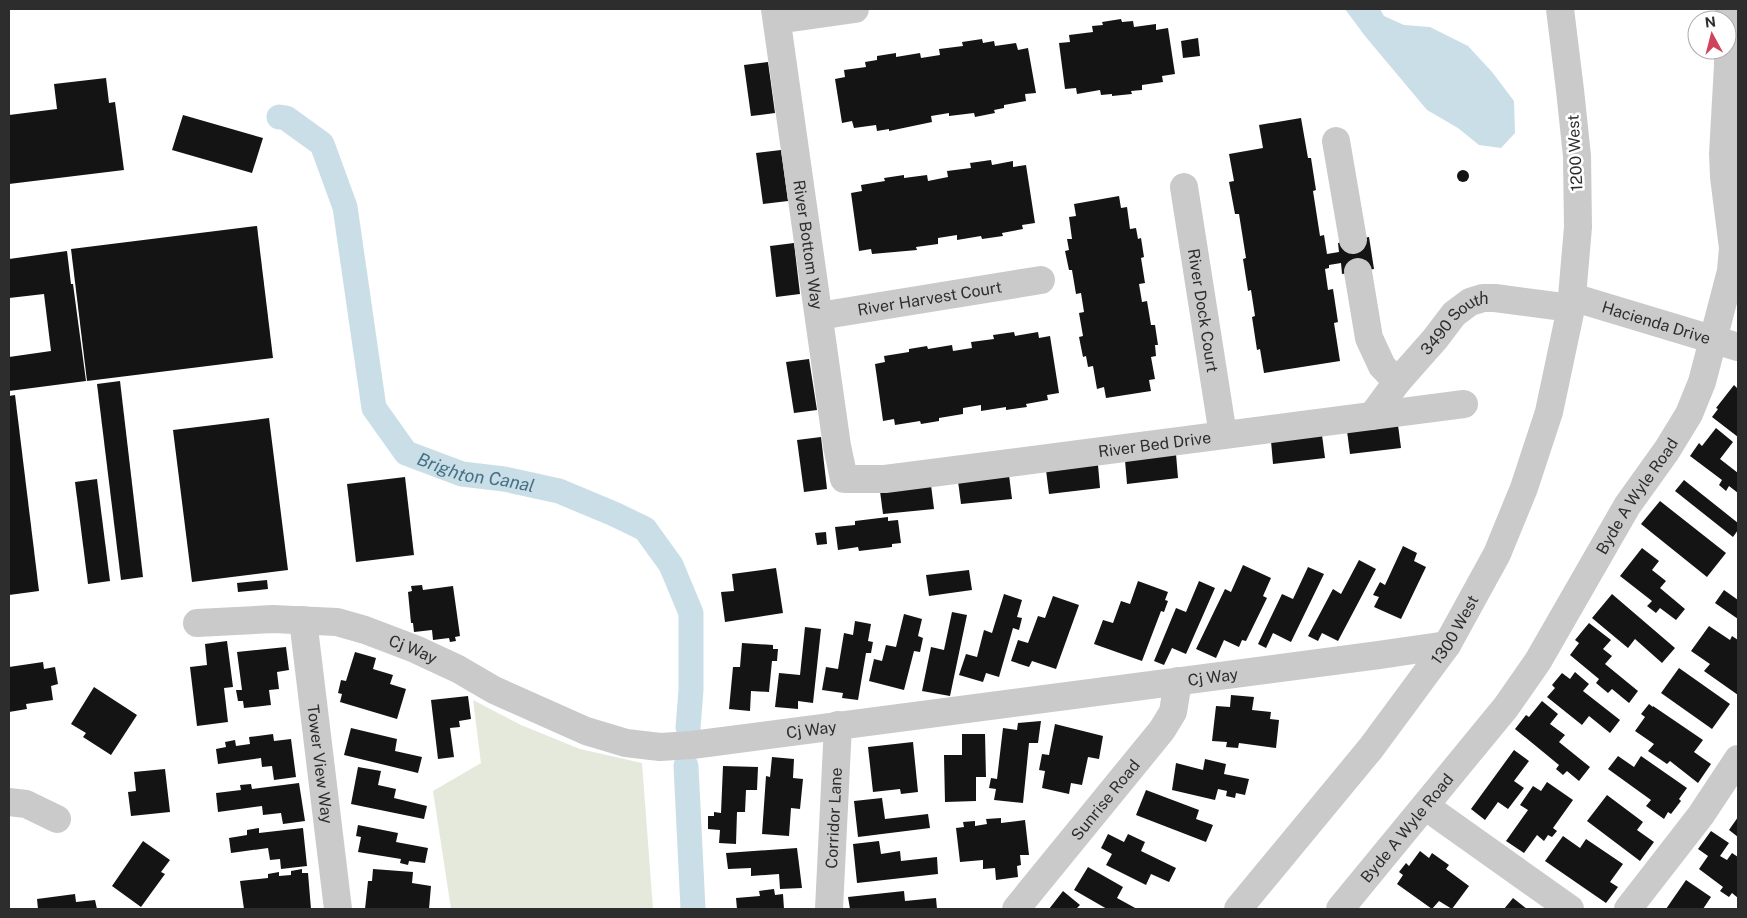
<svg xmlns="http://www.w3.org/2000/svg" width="1747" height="918" viewBox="0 0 1747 918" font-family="'Public Sans',sans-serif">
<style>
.green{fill:#e4e9dc}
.water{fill:#cadee7}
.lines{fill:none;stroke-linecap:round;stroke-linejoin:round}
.canal{stroke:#cadee7;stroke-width:25}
.building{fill:#141414}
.minor{stroke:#cacaca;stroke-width:28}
.labels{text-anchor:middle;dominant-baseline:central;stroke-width:5;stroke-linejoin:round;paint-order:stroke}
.street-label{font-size:16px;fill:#2d2d2d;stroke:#fff}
.water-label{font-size:18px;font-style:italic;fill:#457285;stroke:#fff}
</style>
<rect width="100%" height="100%" fill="#fff"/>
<!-- green -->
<path class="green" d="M473,700l48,25 59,24 62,14 11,146h-202l-18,-118 48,-28z"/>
<!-- water -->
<path class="water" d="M1345,9h35l4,7 20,9 26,2 38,19 24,26 22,29 1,32 -14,15 -22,-3 -21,-17 -31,-18 -62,-74z"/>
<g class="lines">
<!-- canal -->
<g class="canal">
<path id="s1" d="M279,117l7,1 36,26 23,63 29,201 32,45 56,21 42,5 55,12 55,23 31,15 26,36 20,48v77l-3,38"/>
<path d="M686,766l7,143"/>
</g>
</g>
<!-- building -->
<g class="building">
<path d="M1121,19l1,3 11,-1 1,6 22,-3v6l12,-2 7,46 -13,2 1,6 -21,3v5l-11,1 1,3 -20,2v-2l-11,1 -1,-5 -23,4 -1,-6 -11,1 -6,-46 11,-1 -1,-7 24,-3 -1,-6 11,-1 -1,-3z"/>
<path d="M1198,38l2,18 -17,2 -2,-17z"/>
<path d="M982,39l1,4 11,-2 1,5 21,-3 2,7 10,-2 8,45 -11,1 1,7 -22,4v3l-10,2 1,3 -20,4 -1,-4 -25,3v-3l-18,3 1,6 -43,9v-2l-12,2 -1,-6 -22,3 -2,-7 -10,2 -7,-44 10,-2 -1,-7 22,-3 -1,-5 12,-2v-4l19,-3v4l24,-4 1,5 19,-3 -1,-6 24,-3 -1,-4z"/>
<path d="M768,62l7,51 -24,3 -7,-51z"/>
<path d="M106,78l3,25 6,-1 9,68 -115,14v-69l48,-6 -3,-25z"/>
<path d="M183,115l80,23 -11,35 -80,-23z"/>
<path d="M1301,118l7,40h3l5,32 -3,1 7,45 4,-1 3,19 12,-2 -1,-9 31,-6 5,32 -32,5 -1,-11 -12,2v3l-4,1 3,21 5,-1 5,33 -4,1 6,38 -76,12 -4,-24 -3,1 -5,-33 3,-1 -4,-26 -3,1 -5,-32 3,-1 -7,-44h-4l-6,-32 5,-1 -5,-27 34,-6 -4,-23z"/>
<path d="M781,150l7,51 -25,3 -7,-51z"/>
<path d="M991,160l1,5 21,-4v6l13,-2 9,58 -13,2 1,4 -21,4 1,3 -21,3 -1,-3 -24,4v-5l-19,3v6l-22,3 1,3 -45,4 -1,-5 -12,2 -8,-58 11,-2 -1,-6 24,-4 -1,-3 20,-3v3l23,-3 1,6 20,-4 -1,-6 24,-3 -1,-5z"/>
<circle cx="1463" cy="176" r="6"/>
<path d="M1119,196l2,12 6,-1 3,22 6,-1 2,11 3,-1 3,19 -3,1 4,25 -6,1 3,18 5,-1 4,24h4l3,20h-3l1,11 -5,1 4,22 -6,1 2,11 -45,7 -2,-11 -7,2 -4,-23 -5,1 -2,-11 -3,1 -4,-20 4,-1 -4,-23 5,-1 -3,-19 -5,1 -4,-24h-3l-4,-19 4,-1 -2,-11h5l-3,-22 7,-1 -2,-12z"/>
<path d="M257,226l16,132 -186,23 -16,-132z"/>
<path d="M794,243l6,51 -24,3 -6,-51z"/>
<path d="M67,251l4,33h2l13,97 -77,10v-34l42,-6 -7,-57 -35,4v-39z"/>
<path d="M1014,332l1,4 23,-4 1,6 11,-2 9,57 -12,2 1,5 -22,4 1,3 -21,3v-3l-25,4v-6l-18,3v6l-24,4v3l-18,3 -1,-3 -25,4 -1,-6 -11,2 -8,-57 10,-2 -1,-6 25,-4v-3l18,-3 1,3 24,-4 1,6 19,-3 -1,-6 23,-3 -1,-4z"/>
<path d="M809,359l8,51 -23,3 -8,-51z"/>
<path d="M120,381l23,196 -22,3 -24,-196z"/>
<path d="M1734,385l4,4v48l-26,-20 6,-8 -2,-1z"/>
<path d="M15,395l24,196 -30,4v-199z"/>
<path d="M269,418l19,152 -96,12 -19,-152z"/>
<path d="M1398,425l3,23 -51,6 -3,-23z"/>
<path d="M1716,428l17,14 -13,17 18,14v20l-9,-7 -3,5 -7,-6 3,-5 -32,-24 9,-13 3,3z"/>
<path d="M1322,435l3,23 -52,6 -2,-23z"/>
<path d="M821,437l6,52 -23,3 -7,-52z"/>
<path d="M1176,454l2,24 -51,6 -2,-24z"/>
<path d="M1098,465l2,23 -51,6 -3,-24z"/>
<path d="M1009,475l3,24 -51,5 -3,-23z"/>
<path d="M405,477l9,78 -58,7 -9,-78z"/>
<path d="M97,479l13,102 -22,3 -13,-102z"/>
<path d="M1684,480l54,43v7l-5,7 -58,-46z"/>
<path d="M931,485l3,24 -51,5 -3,-23z"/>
<path d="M1660,501l66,52 -19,24 -66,-53z"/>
<path d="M888,517v4l10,-1 3,23 -9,1v3l-33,4 -1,-4 -20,3 -3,-23 20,-2v-4z"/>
<path d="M826,532l1,12 -10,1 -2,-12z"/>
<path d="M1403,546l14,7 -3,8 12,6 -25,52 -27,-12 5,-10 -6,-2 7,-13 5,3z"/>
<path d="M1642,548l17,13 -7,9 14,11 -6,7 25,21 -9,11 -16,-12 -4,5 -9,-7 5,-5 -32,-25z"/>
<path d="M1359,560l17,9 -38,72 -16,-8 -4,8 -10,-5 25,-47 8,5z"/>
<path d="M1243,565l28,13 -8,18 4,2 -21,43 -4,-1 -3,7 -15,-7 -8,18 -20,-9 29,-60 6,3z"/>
<path d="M1308,567l16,7 -33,68 -18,-9 -7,15 -8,-4 24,-50 11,5z"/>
<path d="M776,568l7,45 -58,9 -4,-30 13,-1 -2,-17z"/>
<path d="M969,570l3,20 -43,6 -3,-21z"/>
<path d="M267,580l1,9 -30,3 -1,-9z"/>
<path d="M1138,581l30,11 -3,8 3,1 -4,11 -3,-1 -19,50 -48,-17 9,-24 10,3 8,-22 9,3z"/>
<path d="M1199,581l16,7 -29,66 -14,-6 -8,17 -10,-4 22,-53 10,4z"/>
<path d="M422,585l1,5 30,-4 7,50 -5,1 1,4 -6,1 -1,-4 -16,2 -1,-10 -18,2 -1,-9h-2l-3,-31 4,-1 -1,-5z"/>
<path d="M1724,590l14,10v19l-23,-16z"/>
<path d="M1004,594l18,6 -5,17 5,1 -3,12 -6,-2 -14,49 -13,-4 -3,9 -24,-7 7,-21 11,3 7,-27 8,3z"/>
<path d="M1612,594l63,54 -13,15 -27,-24 -7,9 -36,-30z"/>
<path d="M1053,596l26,9 -23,64 -24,-8 -3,6 -18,-6 7,-21 10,3 10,-27 7,2z"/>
<path d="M952,612l15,3 -17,81 -28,-5 9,-44 13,3z"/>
<path d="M904,614l18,5 -4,17 5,2 -3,14 -6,-1 -10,39 -35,-9 5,-22 8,2 4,-16 10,2z"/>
<path d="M855,621l16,3 -3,17 5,1 -2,11h-5l-8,47 -16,-2 1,-5 -21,-3 4,-23 12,2 6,-36 9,2z"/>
<path d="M1589,623l22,17 -8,9 9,7 -7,8 33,27 -9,12 -17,-14 -4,4 -12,-10 3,-4 -29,-24 9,-12 -4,-3z"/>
<path d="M1709,626l21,14 2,-4 6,4v55l-34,-24 6,-7 -19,-13z"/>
<path d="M805,627l16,2 -8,74 -15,-2v8l-23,-2 4,-34 21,2z"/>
<path d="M227,641l6,46 -9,1 4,34 -31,4 -7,-59 17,-2 -2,-21z"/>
<path d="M742,643l31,2v4h5l-1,12h-5l-3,31 -18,-1 -1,20 -21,-2 4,-42h7z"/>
<path d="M286,647l3,23 -12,2 2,17 -10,1 2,15 -27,3 -1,-7h-5l-2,-11h6l-5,-38z"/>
<path d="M355,652l21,6 -3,11 20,6 -3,9 16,5 -9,30 -57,-17 2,-8 -4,-1 3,-13 5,1z"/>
<path d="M43,662l1,7 11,-2 3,17 -7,2 2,14 -27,4 1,5 -18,3v-45z"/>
<path d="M1679,668l51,36 -18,25 -51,-36z"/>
<path d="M1575,672l14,12 -6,7 37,29 -10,13 -21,-17 -7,9 -35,-28 8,-9 -3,-3 10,-12 8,6z"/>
<path d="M94,687l43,28 -26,40 -28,-18 3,-4 -15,-9z"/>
<path d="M1231,695l23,2 -2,13 19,2 -1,7 9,1 -3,28 -37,-5 -1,5 -12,-1 1,-5 -15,-1 4,-35 14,1z"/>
<path d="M468,696l3,23 -12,2 1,6 -10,1 4,29 -16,2 -7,-59z"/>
<path d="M1542,701l16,13 -8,10 15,11 -6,7 31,25 -11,14 -12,-10 -4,4 -7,-6 3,-4 -44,-36 11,-14 3,2z"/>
<path d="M1649,704l4,3v-1l50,34 -9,12 17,12 -13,19 -28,-22 -3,3 -19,-13 6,-7 -19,-13 10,-14 -4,-3z"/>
<path d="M1041,721l-3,22h-9l-6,60 -29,-3 2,-11 -7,-1 2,-10 6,1 6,-51 14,2 1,-7z"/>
<path d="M1055,724l48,12 -4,23 -11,-2 -6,28 -11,-2 -2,11 -27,-6 3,-17 -6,-1 3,-16 7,1z"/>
<path d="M351,728l46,11 -2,12 27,6 -4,16 -74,-18z"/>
<path d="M273,734l1,7 17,-2 5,38 -22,3 -2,-14 -10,1 -1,-9 -43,6 -2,-15 10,-2 -1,-5 10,-2 1,6 14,-2 -1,-7z"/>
<path d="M962,734h23l1,43h-10v24l-31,1 -1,-47h18z"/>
<path d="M913,742l5,50 -17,2 -1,-5 -27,3 -5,-45z"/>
<path d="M1514,750l15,11 -15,20 10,7 -16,21 -10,-7 -13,18 -14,-11z"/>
<path d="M1618,756l16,11 7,-11 46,32 -8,11 2,2 -10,13 -3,-2 -4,7 -18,-13 5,-6 -43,-31z"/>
<path d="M772,757l22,2 -1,19 10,1 -3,30 -9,-1 -2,28 -27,-2 4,-58 4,1z"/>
<path d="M1205,759l21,5 -2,10 25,5 -4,16 -9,-2 -1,5 -9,-2 1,-5 -9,-2 -3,11 -43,-10 4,-27 27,7z"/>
<path d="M723,766l35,1 -1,23h-11l-1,22h-8l-1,32 -17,-1 1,-13 -12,-1v-13h6v-4l7,1z"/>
<path d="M358,767l23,4 -3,14 18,4 -2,9 33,8 -3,13 -73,-15z"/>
<path d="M165,769l5,43 -39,4 -3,-24 8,-1 -2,-19z"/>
<path d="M1547,782l26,18 -20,28 4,3 -5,6 -4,-2 -4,6 -7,-6 -13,18 -18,-12 22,-31 -8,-5 13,-19 8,5z"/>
<path d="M299,783l6,38 -22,3 -2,-11 -18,2 -1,-9 -44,6 -2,-19 25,-3 -1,-5 11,-1 1,5z"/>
<path d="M1146,790l53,20 -3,9 17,6 -7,17 -70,-27z"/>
<path d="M1607,795l36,27 -6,8 17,12 -14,19 -53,-40z"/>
<path d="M882,798l3,21 43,-5 2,14 -72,9 -4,-36z"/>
<path d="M1738,817v20l-9,-7z"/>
<path d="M1001,818v5l24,-3 4,35h-9l1,10 -4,1 1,11 -22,3 -1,-12 -12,1v-9l-23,2 -4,-34 8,-1 -1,-5 12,-1v5l12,-2 -1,-5z"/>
<path d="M358,825l40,8 -2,9 32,6 -3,15 -16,-2 -1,4 -8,-2 1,-4 -43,-7 3,-15 -5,-1z"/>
<path d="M259,828v5l44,-5 4,38 -26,3 -1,-10 -10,1 -2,-12 -37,5 -2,-15 18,-3v-5z"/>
<path d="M1711,831l18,12 -9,13 7,4 5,-7 6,4v41l-6,-5 -3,4 -9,-6 3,-4 -24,-18 9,-13 -10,-7z"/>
<path d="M1108,834l16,8 4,-8 17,8 -4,9 35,17 -7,14 -18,-8 -5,11 -40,-20 6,-11 -11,-6z"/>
<path d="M1563,836l17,12 6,-9 37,25 -13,18 8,5 -12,16 -61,-42z"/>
<path d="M143,841l27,19 -9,12 4,2 -24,33 -29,-21z"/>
<path d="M879,841l2,13 19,-3 1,10 36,-4 1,17 -81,9 -4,-39z"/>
<path d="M797,848l5,40 -22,1 -1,-15 -28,2v-8l-23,1 -2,-16z"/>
<path d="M1420,851l9,7 3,-5 17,12 -3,4 23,17 -17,23 -13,-8 -7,8 -35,-25 6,-9 -4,-3 7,-9 3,3z"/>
<path d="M1088,867l35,20 -6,11 20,11h-30l-33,-19z"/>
<path d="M302,869v4h6l3,36h-67l-4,-28 28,-3v-4l11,-2v4l12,-1v-4z"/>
<path d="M373,869l40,3 -1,11 19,3 -2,23h-64l3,-28h4z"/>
<path d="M1686,880l25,17 -8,12h-37z"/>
<path d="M774,889l1,6 8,-1 1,15h-47l-1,-11 24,-2 -1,-5z"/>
<path d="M904,891l1,10 31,-3 1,11h-87l-2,-12z"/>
<path d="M1063,891l17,14 -4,4h-27z"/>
<path d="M75,894l1,8 19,-2 2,9h-59l-1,-10z"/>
<path d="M1513,898l14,11h-23z"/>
</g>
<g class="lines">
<!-- minor -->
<g class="minor">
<path id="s2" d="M775,9l62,437 7,33h41l579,-75"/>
<path d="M777,20l78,-11"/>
<path d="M1336,141l17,99"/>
<path id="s3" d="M1184,187l39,248"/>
<path d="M1358,272l11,66 13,28 15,16"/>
<path id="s4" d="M1572,297l166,50"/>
<path id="s5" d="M819,316l222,-36"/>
<path id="s6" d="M1372,416l25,-34 38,-43 19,-25 16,-12 13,-4h12l76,10"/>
<path id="s7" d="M303,620l35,289"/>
<path id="s8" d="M197,623l76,-4 64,3 28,8 50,19 43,20 36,21 92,41 40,12 34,4 32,-2 687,-90 68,-10"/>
<path d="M9,802l17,2 31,15"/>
<path d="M1425,806l145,103"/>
<path id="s9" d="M829,909l9,-184"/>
<path id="s10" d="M1016,909l146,-179 11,-18 5,-31"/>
<path id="s11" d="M1238,909l133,-161 76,-103 50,-91 27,-66 25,-76 22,-104 7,-81 -1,-71 -7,-66 -10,-81"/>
<path id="s12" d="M1340,909l166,-202 32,-46 89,-155 40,-56 22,-36 13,-32 29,-111 2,-23 -9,-71 -1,-23 5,-89 1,-56"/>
<path d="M1628,909l73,-94 37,-56"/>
</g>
</g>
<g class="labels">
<!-- street labels -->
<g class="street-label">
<text transform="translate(1575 153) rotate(-93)">1200 West</text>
<text stroke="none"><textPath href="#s2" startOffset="238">River Bottom Way</textPath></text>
<text stroke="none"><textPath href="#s5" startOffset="112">River Harvest Court</textPath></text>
<text stroke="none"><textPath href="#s3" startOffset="125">River Dock Court</textPath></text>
<text stroke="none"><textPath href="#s4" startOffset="88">Hacienda Drive</textPath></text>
<text stroke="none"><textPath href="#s6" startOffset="126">3490 South</textPath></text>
<text stroke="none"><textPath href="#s2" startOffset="788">River Bed Drive</textPath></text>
<text stroke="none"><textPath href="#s12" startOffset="510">Byde A Wyle Road</textPath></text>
<text stroke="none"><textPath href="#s11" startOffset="354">1300 West</textPath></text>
<text stroke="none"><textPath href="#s8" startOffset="221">Cj Way</textPath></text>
<text stroke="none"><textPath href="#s8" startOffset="1046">Cj Way</textPath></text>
<text stroke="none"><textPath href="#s8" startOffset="641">Cj Way</textPath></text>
<text stroke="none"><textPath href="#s7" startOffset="145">Tower View Way</textPath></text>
<text stroke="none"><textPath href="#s10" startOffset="141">Sunrise Road</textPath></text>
<text stroke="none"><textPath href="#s9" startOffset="91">Corridor Lane</textPath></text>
<text stroke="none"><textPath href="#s12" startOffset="105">Byde A Wyle Road</textPath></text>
</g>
<!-- water labels -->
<g class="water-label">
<text stroke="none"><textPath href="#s1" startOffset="450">Brighton Canal</textPath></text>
</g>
</g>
<!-- border -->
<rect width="1747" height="918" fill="none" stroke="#2d2d2d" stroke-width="20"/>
<!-- north arrow -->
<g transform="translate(1712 35) rotate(353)"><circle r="24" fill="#ffffff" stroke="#ababab"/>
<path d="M0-4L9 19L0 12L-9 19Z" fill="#d0435c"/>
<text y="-8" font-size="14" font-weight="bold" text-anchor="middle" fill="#2d2d2d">N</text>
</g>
</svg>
